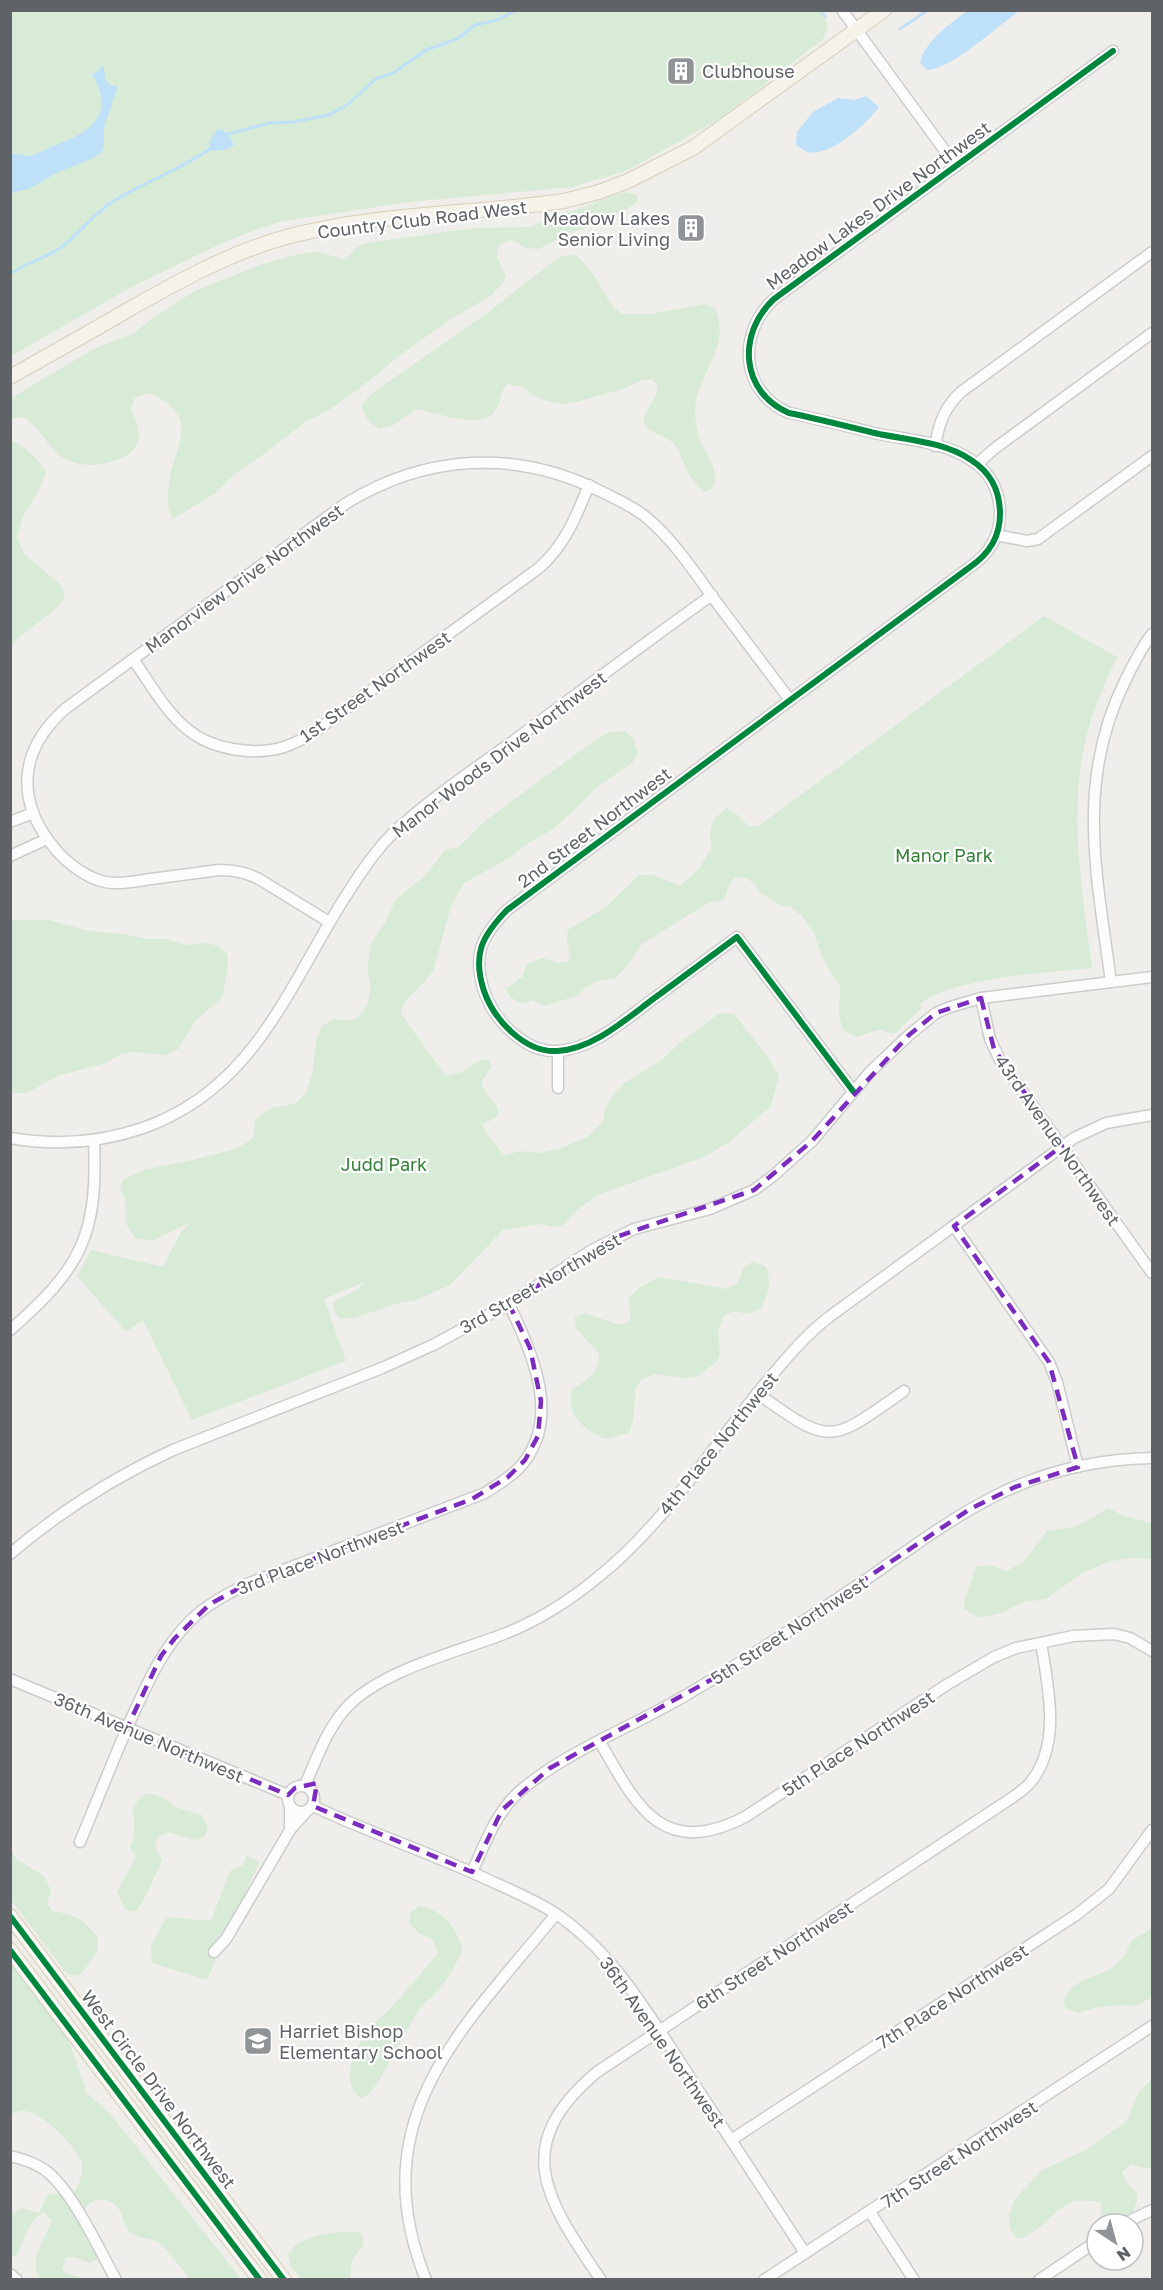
<svg xmlns="http://www.w3.org/2000/svg" width="1163" height="2290" viewBox="0 0 1163 2290" font-family="'Golos Text',sans-serif">
<style>
.green{fill:#d8ebd6}
.water{fill:#bfe0f9}
.lines{fill:none;stroke-linecap:round;stroke-linejoin:round}
.stream{stroke:#bfe0f9;stroke-width:3}
.minor-casing{stroke:#cbcccc;stroke-width:13}
.major-casing{stroke:#d7ceb8;stroke-width:16}
.minor{stroke:#fdfcfc;stroke-width:10}
.major{stroke:#f4f2e9;stroke-width:14}
.cycleway-casing{stroke:#fff;stroke-width:10}
.cycleway{stroke:#00873e;stroke-width:6}
.marked{fill:none;stroke:#7b2cbf;stroke-width:4.5;stroke-dasharray:12 8;stroke-linejoin:round}
.labels{text-anchor:middle;dominant-baseline:central;stroke-width:4.5;stroke-linejoin:round;paint-order:stroke}
.poi-label{font-size:18px;fill:#5f6368;stroke:#fff;text-anchor:start}
.street-label{font-size:18px;fill:#5f6368;stroke:#fff}
.park-label{font-size:18px;fill:#348238;stroke:#fff}
</style>
<rect width="100%" height="100%" fill="#efeeea"/>
<!-- green -->
<g class="green">
<path d="M823,10l5,17 -5,12 -102,79 -95,53 -54,16 -163,15 -131,20 -49,18 -94,45 -124,71v-345z"/>
<path d="M624,192l14,3 -1,7 -14,10 -23,11 -33,11 -28,15 -13,-1 -14,-8 -13,5 -2,11 9,21 -5,8 -9,10 -44,26 -49,35 -39,32 -31,22 -24,12 -38,30 -32,22 -21,20 -41,25c-5,-8 -5,-13 -5,-22 0,-48 40,-78 -19,-104l-14,4 -4,13c7,13 13,30 0,42 -5,6 -18,9 -25,11 -15,4 -36,2 -48,-9 -13,-12 -19,-28 -35,-37l-12,2v-21l83,-49 39,-15 17,-14 43,-28 70,-28 29,-8 24,-5 29,9 13,-14 9,-3 107,-15 55,-1z"/>
<path d="M575,255c24,17 25,41 46,59h30l53,-10 11,4c17,41 -17,61 -20,102 0,9 1,18 4,27 6,18 23,33 13,52l-8,3c-7,-7 -13,-14 -17,-22 -4,-8 -7,-19 -13,-26 -10,-11 -27,-9 -31,-25l14,-26v-9l-5,-4h-10l-19,9 -47,13 -16,2 -14,-3 -14,-6 -9,-8 -16,-3c-8,10 -5,17 -11,26 -14,22 -59,2 -80,-1l-24,17 -12,3c-11,-6 -16,-12 -18,-25l9,-10 115,-80 65,-51 11,-7z"/>
<path d="M11,440c14,7 27,18 35,32l-7,18 -16,26 -6,21 7,17 37,31 4,11 -5,9 -49,39z"/>
<path d="M1044,616l73,41c-13,28 -26,56 -32,86 -17,75 -2,150 7,225 -41,4 -141,10 -172,36l2,4 -27,25h-8l-6,-4 -25,8 -12,-6 -5,-14 1,-31 -16,-24 -10,-29 -12,-17 -11,-9 -11,-2 -18,-11 -14,-16 -13,-1 -6,8 -5,15 -16,3 -66,41 -16,23 -12,12 -13,1 -16,7 -6,8 -34,11 -12,-6 -11,4 -12,-7 -4,-8 17,-13 4,-12 15,-6 17,5 10,-2c2,-12 -4,-19 -1,-31l39,-24 32,-31h14l27,11 19,-17 13,-22c-4,-20 -2,-26 15,-39l12,8 10,11 11,-2z"/>
<path d="M625,731l8,7 5,14 -5,10 -37,26 -26,26 -17,15 -23,13 -21,16 -45,25 -13,23 -18,66 -29,31 -3,11 45,62 16,-4 18,-12 9,-1 2,9 -10,14c3,15 37,32 0,42l23,32 15,-5 20,2 23,-5 25,-11 16,-15 2,-12 6,-12 13,-15 39,-24 21,-20 36,-26 14,1 32,41 13,20 -8,31 -42,36 -25,15 -104,37 -21,14 -16,17 -10,2 -12,-3 -38,6 -53,55 -34,15 -17,3 -45,15 -13,1 -6,-6 -2,-10c10,-8 25,-11 32,-21l-41,17 22,62 -154,59 -49,-100 -17,12 -49,-56 14,-26 72,17 18,-35 10,-10 -39,19 -17,-3 -9,-14 -1,-25 -5,-10 3,-9 20,-10 46,-9 49,-13 15,-10 2,-18 16,-12 23,-4 11,-9 7,-20 5,-36 4,-12 12,-8 12,1 11,-1 11,-14 4,-17 -4,-20 4,-25 15,-21 10,-23 29,-23 20,-26 14,-3 26,-26 106,-78 18,-11z"/>
<path d="M11,920h38l40,11 35,3 23,5h18l20,6 20,-2 14,3 9,9 -1,18 -5,25 -26,22 -18,29 -12,6 -34,-3 -11,2 -15,9 -49,13 -30,17h-16z"/>
<path d="M753,1261l13,6c6,15 2,26 -4,41l-14,6 -15,-3 -10,6 -5,16 2,19 -2,8 -11,9 -10,8 -12,1 -30,-4 -14,6 -5,8 -3,32 -4,13 -24,6c-22,-11 -39,-22 -33,-49 15,-11 27,-16 27,-36l-24,-27v-10l10,-4 31,11 12,-1 3,-8 -3,-16 11,-11 20,-11 68,12 11,-6 5,-14z"/>
<path d="M1108,1508l16,8 28,7v36l-22,-1 -23,4 -26,12 -35,25 -22,3 -23,11 -21,5 -16,-9 1,-11 11,-31 13,-2 18,6 16,-9 25,-32c30,-1 35,-7 60,-22z"/>
<path d="M148,1793l14,4 13,10 27,8 6,12 -3,9 -9,4 -28,-8 -10,4 -3,10 7,15 -20,42 -8,9 -9,-3 -8,-17 19,-35 -6,-10c6,-14 5,-24 2,-39l8,-10z"/>
<path d="M11,1850l5,9 28,17 7,15 -4,12 5,8c23,4 33,8 46,28l-1,14 -18,23 -12,-2 -56,-74z"/>
<path d="M247,1855l12,7 -52,118 -55,-17 -1,-17 16,-29 44,4 19,-50 13,-6z"/>
<path d="M420,1906c25,6 35,20 43,44l-15,28 -15,18 -13,11 -42,75 -10,13 -8,3c-22,-19 -3,-56 13,-74 5,-6 12,-9 17,-15 16,-19 33,-37 48,-56l-5,-13 -14,-7 -10,-10 2,-11z"/>
<path d="M1152,1925v72l-16,9 -16,-1 -26,3 -16,5 -12,-4 -3,-8c2,-4 5,-9 8,-12 23,-21 46,-9 60,-48l20,-12z"/>
<path d="M11,1965l8,6 49,66 18,55 26,24 129,163h-51c-8,-9 -24,-33 -34,-38 -9,-4 -19,-2 -26,-9 -8,-8 -6,-21 -16,-28 -4,-4 -12,-5 -17,-4 -15,4 -19,22 -13,35 3,9 11,13 13,24l-8,4 -14,-6h-9l-4,11 5,6 18,5h-44c-15,-18 5,-40 11,-59l-9,-8c-17,11 -17,28 -27,44h-5l-1,-42 12,-6 17,5 9,-19 26,-1c6,-10 10,-21 7,-32 -5,-15 -40,-49 -56,-50 -5,-1 -10,2 -14,3z"/>
<path d="M1152,2079v60l-2,6 2,3v19l-8,1 -13,-4 -9,8 5,10 11,12c-2,18 -9,26 -27,30l-10,-5v-17c-9,-1 -21,-3 -29,0 -22,9 -32,33 -55,37l-7,-10 -1,-13 5,-16 28,-30 42,-19 43,-30 12,-29z"/>
<path d="M345,2232h15c8,17 0,14 -7,27 -3,5 -2,15 -3,20h-48l-11,-12 -3,-13c14,-19 35,-20 57,-22z"/>
</g>
<!-- water -->
<g class="water">
<path d="M967,11h52c-21,15 -67,58 -92,59l-7,-7c5,-22 30,-39 47,-52z"/>
<path d="M103,65l3,16 6,5 6,-1 -14,43v19l-3,6 -12,7 -31,12 -29,17 -18,4v-40l18,3 7,-2c36,-17 87,-27 56,-80l6,-3z"/>
<path d="M866,96l13,11c-12,16 -48,50 -71,45 -4,-1 -9,-5 -12,-7l1,-13 16,-20 25,-14 17,2z"/>
<path d="M221,129l7,5 6,11 -6,4 -15,2 -3,-2 -1,-7 8,-12z"/>
</g>
<g class="lines">
<!-- stream -->
<g class="stream">
<path d="M820,10l5,7"/>
<path d="M900,29l28,-19"/>
<path d="M228,134l42,-11 23,-1 36,-7 18,-10 29,-26 17,-6 33,-23 31,-11 18,-14 22,-5 20,-10"/>
<path d="M10,274c16,-11 34,-15 50,-26 19,-13 32,-33 52,-46 32,-20 67,-32 98,-53"/>
</g>
<!-- minor casing -->
<g class="minor-casing">
<g id="minor">
<path d="M842,10l114,156"/>
<path d="M935,446c4,-23 9,-38 26,-54l191,-140"/>
<path d="M977,464l17,-15 158,-116"/>
<path d="M996,535l31,6 11,-2 114,-83"/>
<path d="M133,659c16,23 32,52 54,70 25,21 67,27 97,18 12,-4 23,-10 33,-17l222,-162c26,-23 37,-51 50,-83"/>
<path d="M10,822l23,-9"/>
<path d="M10,856l37,-17"/>
<path d="M329,922l-70,-43c-13,-7 -25,-9 -40,-9 -23,3 -45,6 -68,9 -15,2 -31,6 -46,3 -18,-4 -37,-18 -49,-32 -41,-48 -38,-99 9,-141l280,-205c81,-50 170,-55 255,-13 16,8 33,15 47,27 25,21 45,50 64,77 26,35 53,70 79,105"/>
<path d="M1111,982c-14,-106 -36,-200 14,-301 8,-16 16,-33 27,-47"/>
<path d="M981,998l9,41 10,21 152,213"/>
<path d="M558,1051v37"/>
<path d="M853,1091l-116,-154c-26,19 -51,38 -77,57 -30,21 -64,55 -103,57 -32,2 -63,-31 -73,-60 -12,-37 -2,-55 23,-81l463,-343c19,-13 30,-30 30,-53 0,-23 -10,-42 -29,-54 -26,-18 -63,-20 -92,-26 -30,-7 -60,-15 -90,-21 -49,-21 -52,-80 -15,-114l339,-248"/>
<path d="M10,1138c46,8 89,5 133,-10 114,-40 146,-145 206,-237 13,-21 27,-41 45,-59 38,-35 81,-63 122,-93 65,-48 130,-97 196,-144"/>
<path d="M954,1226l95,136 8,20 21,85"/>
<path d="M10,1330c71,-62 88,-94 84,-189"/>
<path d="M757,1393c75,54 73,50 147,-2"/>
<path d="M10,1554c49,-42 105,-77 163,-104l209,-82 51,-23 76,-41 83,-54 42,-21 76,-20 44,-19 19,-14 39,-35 58,-69 39,-37 27,-22 14,-6 31,-9 171,-21"/>
<path d="M10,1679l278,116"/>
<path d="M600,1742c37,65 62,117 145,75l203,-133 46,-27 22,-9 57,-12 41,-2 16,4 22,13"/>
<path d="M305,1785c12,-27 22,-57 43,-79 35,-36 109,-54 156,-72 33,-13 65,-33 93,-56 67,-53 117,-134 172,-199 19,-23 37,-44 60,-62l245,-179 32,-15 46,-8"/>
<circle cx="301" cy="1799" r="13"/>
<path d="M290,1806v24l16,-18"/>
<path d="M313,1806c59,28 121,48 180,76 20,9 41,18 60,30 62,40 98,107 138,167 38,58 76,116 114,174"/>
<path d="M80,1842c17,-41 33,-82 51,-123 16,-35 31,-70 59,-98 16,-16 37,-27 57,-37l238,-91c11,-7 24,-15 33,-24 46,-48 14,-116 -9,-165"/>
<path d="M472,1872c13,-28 24,-60 48,-81 49,-42 118,-66 173,-100 58,-34 113,-71 168,-108 45,-31 89,-65 138,-89 47,-23 101,-35 153,-36"/>
<path d="M214,1952l12,-13 64,-109"/>
<path d="M731,2140l345,-225 33,-26 43,-59"/>
<path d="M10,2156c13,3 25,7 35,14 27,20 54,79 71,110"/>
<path d="M870,2212l44,68"/>
<path d="M1123,2224l29,-14"/>
<path d="M10,2274l7,6"/>
<path d="M426,2280c-65,-162 36,-250 130,-366"/>
<path d="M601,2280c-54,-80 -93,-133 -4,-208l404,-267c9,-6 21,-13 29,-22 32,-38 18,-97 11,-140"/>
<path d="M764,2280l388,-254"/>
<path d="M1039,2280l58,-39"/>
</g>
</g>
<!-- major casing -->
<g class="major-casing">
<g id="major">
<path d="M10,377c41,-23 82,-46 123,-70 50,-28 100,-56 157,-71 89,-23 183,-22 274,-35l35,-9 29,-11 65,-33 191,-138"/>
<path d="M10,1916l274,364"/>
<path d="M10,1950l250,330"/>
</g>
</g>
<!-- minor -->
<use href="#minor" class="minor"/>
<!-- major -->
<use href="#major" class="major"/>
<!-- cycleway casing -->
<g class="cycleway-casing">
<g id="cycleway">
<path d="M853,1091l-116,-154c-26,19 -51,38 -77,57 -30,21 -64,55 -103,57 -32,2 -63,-31 -73,-60 -12,-37 -2,-55 23,-81l463,-343c19,-13 30,-30 30,-53 0,-23 -10,-42 -29,-54 -26,-18 -63,-20 -92,-26 -30,-7 -60,-15 -90,-21 -49,-21 -52,-80 -15,-114l339,-248"/>
<path d="M10,1916l274,364"/>
<path d="M10,1950l250,330"/>
</g>
</g>
<!-- cycleway -->
<use href="#cycleway" class="cycleway"/>
</g>
<!-- marked area -->
<path class="marked" d="M981,998l13,51 68,97 -108,80 95,136 29,105 -63,20 -45,22 -243,162 -177,97 -48,42 -30,62 -159,-66 4,-23 -22,5 -7,7 -161,-67 34,-72 14,-18 35,-34 37,-20 225,-85 36,-22 17,-17 13,-24 3,-35 -11,-53 -21,-44 104,-66 141,-48 58,-49 97,-106 27,-22z"/>
<!-- icons -->
<defs>
<g id="building-square" transform="scale(1.5)"><rect x="-9" y="-9" width="18" height="18" rx="4" fill="#919496" stroke="#fff"/><path d="M-4-6H4V6H1V3H-1V6H-4ZM-2.5-4.3h1.7v1.8h-1.7ZM.8-4.3h1.7v1.8H.8ZM-2.5-1h1.7V.8h-1.7ZM.8-1h1.7V.8H.8Z" fill="#fff"/></g>
<g id="school-square" transform="scale(1.5)"><rect x="-9" y="-9" width="18" height="18" rx="4" fill="#919496" stroke="#fff"/><path d="M0-5L7-2L0 1L-7-2ZM-4 1L0 2.5L4 1V4Q0 6-4 4Z" fill="#fff"/></g>
</defs>
<g fill-rule="evenodd">
<use href="#building-square" x="681" y="71"/>
<use href="#building-square" x="691" y="228"/>
<use href="#school-square" x="258" y="2041"/>
</g>
<g class="labels">
<!-- poi labels -->
<g class="poi-label">
<text x="702" y="71">Clubhouse</text>
<text x="670" y="218" text-anchor="end">Meadow Lakes<tspan x="670" dy="21">Senior Living</tspan></text>
<text x="279" y="2031">Harriet Bishop<tspan x="279" dy="21">Elementary School</tspan></text>
</g>
<!-- street labels -->
<g class="street-label">
<text transform="translate(878 205) rotate(-36)">Meadow Lakes Drive Northwest</text>
<text transform="translate(422 219) rotate(-7)">Country Club Road West</text>
<text transform="translate(244 578) rotate(-36)">Manorview Drive Northwest</text>
<text transform="translate(375 686) rotate(-35)">1st Street Northwest</text>
<text transform="translate(499 754) rotate(-37)">Manor Woods Drive Northwest</text>
<text transform="translate(594 827) rotate(-37)">2nd Street Northwest</text>
<text transform="translate(1058 1140) rotate(55)">43rd Avenue Northwest</text>
<text transform="translate(540 1283) rotate(-30)">3rd Street Northwest</text>
<text transform="translate(718 1443) rotate(-51)">4th Place Northwest</text>
<text transform="translate(320 1557) rotate(-21)">3rd Place Northwest</text>
<text transform="translate(789 1630) rotate(-33)">5th Street Northwest</text>
<text transform="translate(149 1737) rotate(23)">36th Avenue Northwest</text>
<text transform="translate(858 1743) rotate(-33)">5th Place Northwest</text>
<text transform="translate(774 1955) rotate(-33)">6th Street Northwest</text>
<text transform="translate(952 1996) rotate(-33)">7th Place Northwest</text>
<text transform="translate(663 2042) rotate(55)">36th Avenue Northwest</text>
<text transform="translate(159 2089) rotate(53)">West Circle Drive Northwest</text>
<text transform="translate(959 2154) rotate(-33)">7th Street Northwest</text>
</g>
<!-- park labels -->
<g class="park-label">
<text x="944" y="855">Manor Park</text>
<text x="384" y="1164">Judd Park</text>
</g>
</g>
<!-- border -->
<rect width="1163" height="2290" fill="none" stroke="#5f6368" stroke-width="24"/>
<!-- north arrow -->
<g transform="translate(1115 2242) rotate(144)"><circle r="28" fill="#ffffff" stroke="#bfc1c3" stroke-width="1.5"/>
<path d="M0-4.5L10 22L0 15L-10 22Z" fill="#919496"/>
<text y="-9" font-size="16" font-weight="bold" text-anchor="middle" fill="#5f6368">N</text>
</g>
</svg>
